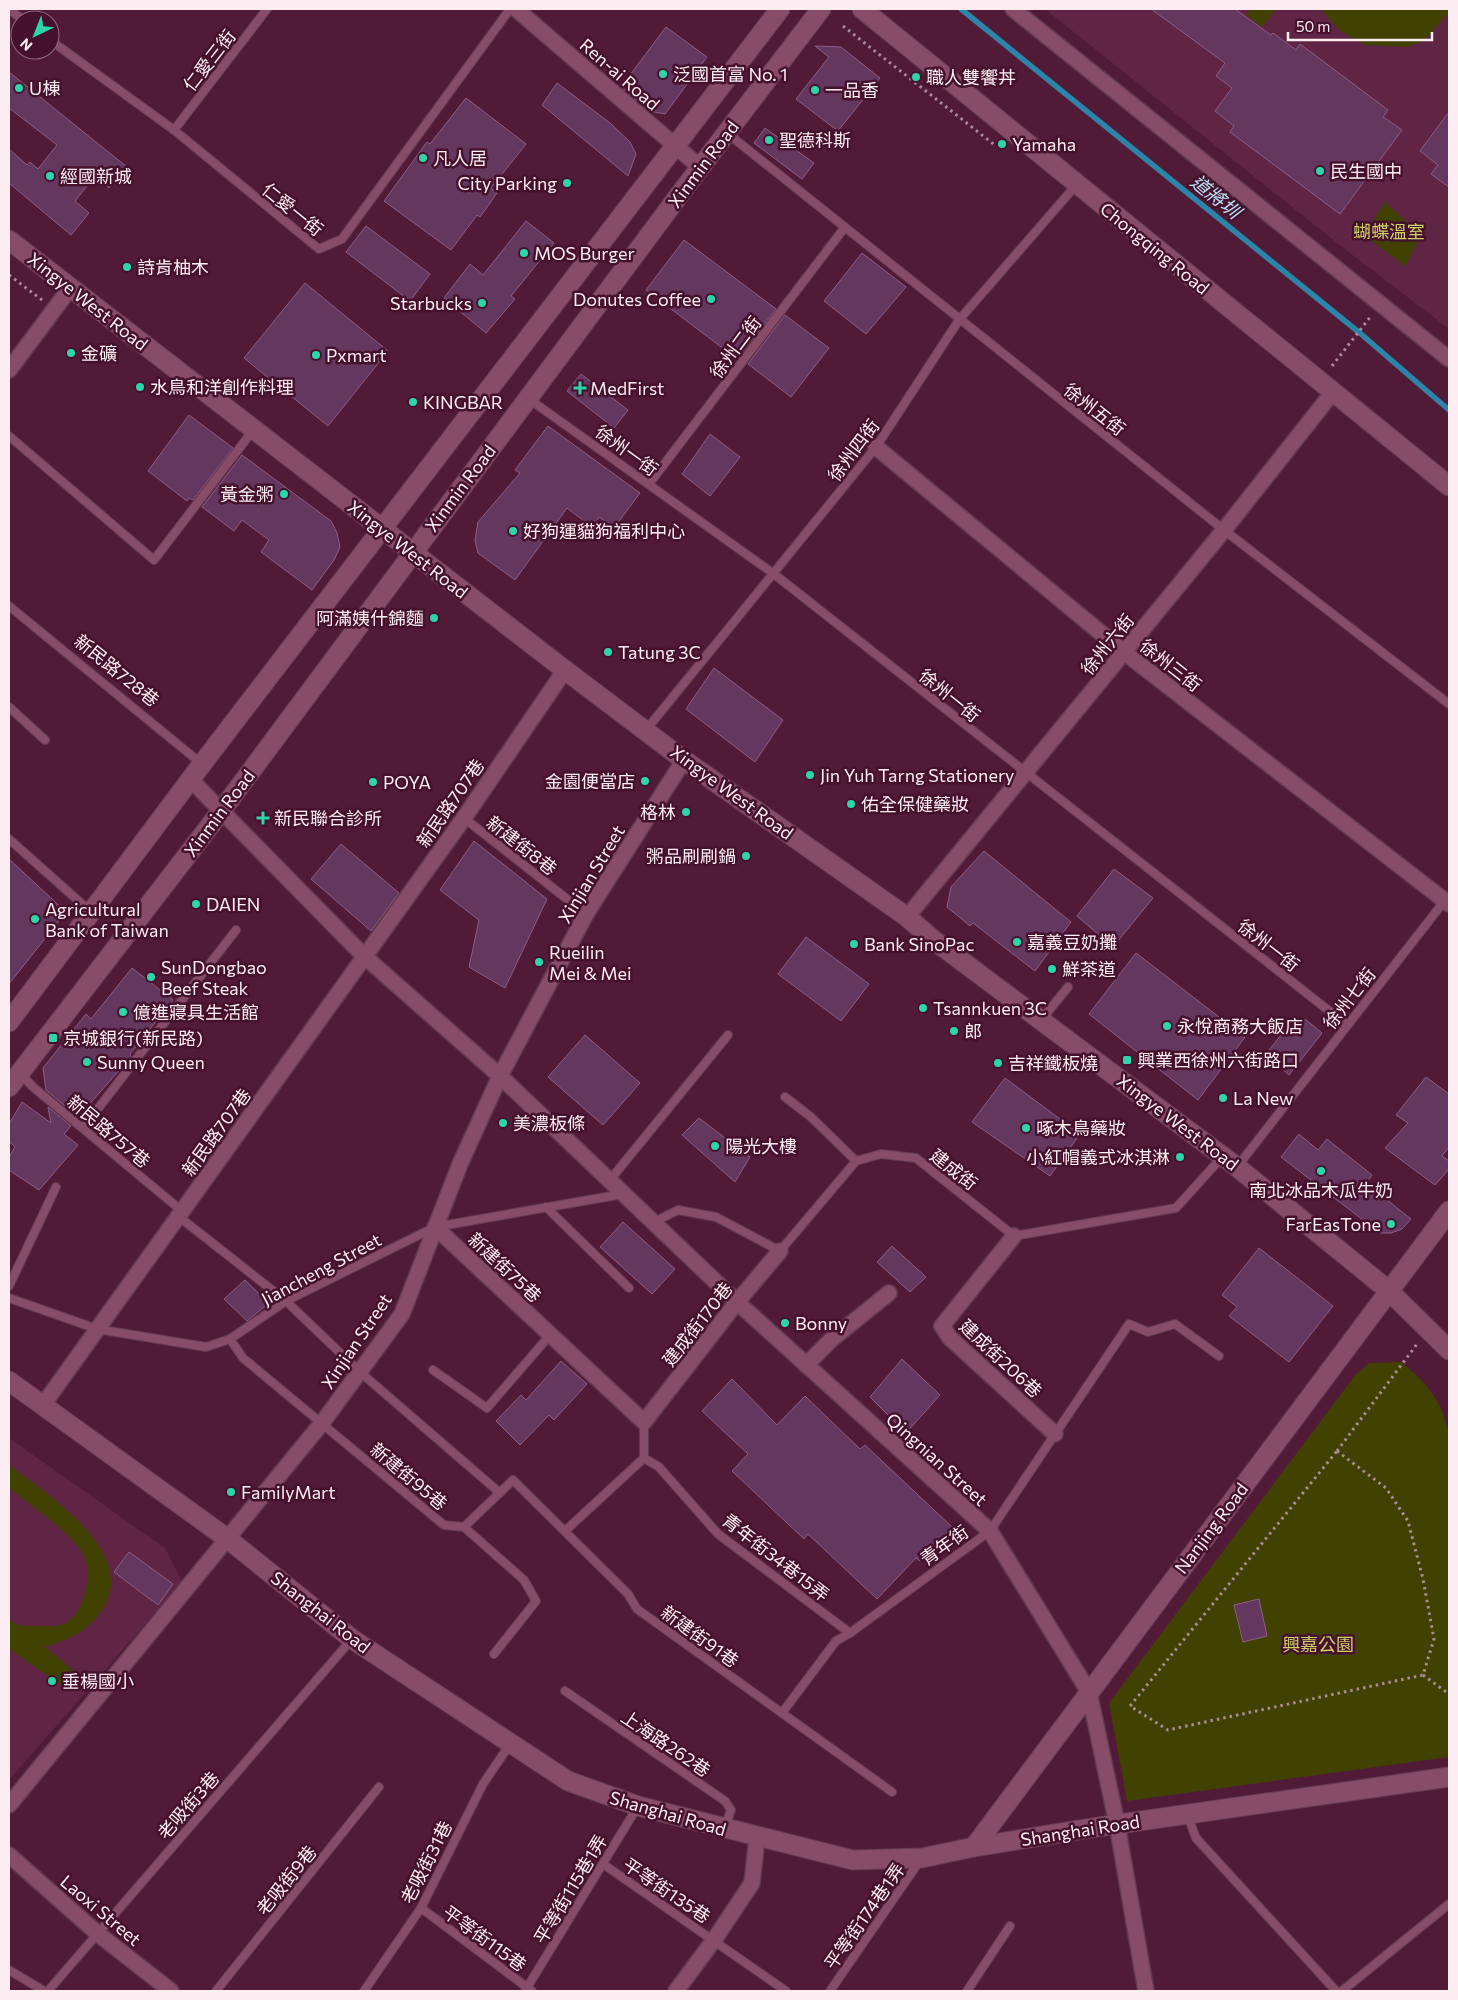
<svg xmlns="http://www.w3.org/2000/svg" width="1458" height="2000" viewBox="0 0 1458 2000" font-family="Commissioner,'Noto Sans TC',sans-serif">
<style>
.built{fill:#602444}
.green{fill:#414202}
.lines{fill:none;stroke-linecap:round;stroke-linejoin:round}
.stream{stroke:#2d84a9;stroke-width:5.5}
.building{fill:#64375f;stroke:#8e5e88}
.service-casing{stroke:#643a51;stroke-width:10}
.minor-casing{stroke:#643a51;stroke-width:18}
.tertiary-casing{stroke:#643a51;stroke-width:21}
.path{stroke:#ab8a9a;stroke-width:3;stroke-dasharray:2.5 4;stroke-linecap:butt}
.service{stroke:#874c68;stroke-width:8}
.minor{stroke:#874c68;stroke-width:15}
.tertiary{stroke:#874c68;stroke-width:19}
.poi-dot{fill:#2dd5ab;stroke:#45112d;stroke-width:2}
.labels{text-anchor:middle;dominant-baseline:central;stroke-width:5;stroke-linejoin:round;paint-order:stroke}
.street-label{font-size:18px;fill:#fbedf2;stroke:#45112d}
.poi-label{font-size:18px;fill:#fbedf2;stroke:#45112d;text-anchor:start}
.park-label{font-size:18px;fill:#ccd067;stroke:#45112d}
.water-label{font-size:19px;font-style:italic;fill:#b8e1f6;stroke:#45112d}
</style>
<rect width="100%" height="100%" fill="#511b37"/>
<!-- built -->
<g class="built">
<path d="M1045,9h404v320l-112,-86z"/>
<path d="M9,1438l156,110 17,34 -173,198z"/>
</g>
<!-- green -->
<g class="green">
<path d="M1251,9h25l-14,18 -16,-12z"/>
<path d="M1321,9h128v3l-25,29 -17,6 -43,-2 -25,-15z"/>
<path d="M1385,202l36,34 -16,30 -41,-31z"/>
<path d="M1401,1362c27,22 43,41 48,76v319l-322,44 -18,-98 247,-329 13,-11z"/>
<path d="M9,1465c37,28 121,82 98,136 -12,27 -36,38 -62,46l36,30 -11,14 -61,-42v-29c8,6 15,6 25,6 8,0 19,1 27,-1 23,-8 31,-47 24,-67 -10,-24 -56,-53 -76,-70z"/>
</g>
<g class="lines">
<!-- stream -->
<path class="stream" d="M961,9l400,325 88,76"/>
</g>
<!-- building -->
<g class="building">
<path d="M1151,9h84l36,26 2,-2 23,17 4,-6 88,66 -5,7 19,13 -62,84 -110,-82 4,-6 -19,-15 17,-23 -16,-12 9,-13z"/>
<path d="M666,27l41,30 -42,57 -16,-3 -28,-24z"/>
<path d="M815,46l26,1 39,31 -42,53 -42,-32 33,-42z"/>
<path d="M9,72l118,95 -18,21 -14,-12 -20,25 14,12 -18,22 -62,-52v-34l18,16 3,-3 8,7 19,-24 -48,-37z"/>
<path d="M557,83l53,40 20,19 6,12 -8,22 -86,-71z"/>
<path d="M466,98l60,46 -35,44 6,5 -17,24 -3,-2 -26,35 -67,-49 43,-59 3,2z"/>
<path d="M1449,112v75l-18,-13 7,-9 -18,-14z"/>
<path d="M765,128l49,35 -12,16 -48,-36z"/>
<path d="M526,221l28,22 -43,53 4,3 -29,34 -42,-35 26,-34 13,11z"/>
<path d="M366,226l64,48 -20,27 -64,-49z"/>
<path d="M684,240l92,69 -39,50 -91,-69z"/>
<path d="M862,253l44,34 -40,47 -42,-33z"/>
<path d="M305,283l83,68 -60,75 -84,-68z"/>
<path d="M785,315l44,33 -38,49 -43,-33z"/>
<path d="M581,374l47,36 -14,18 -47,-37z"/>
<path d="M189,415l44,33 -40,52 -4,-2 -2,3 -39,-30z"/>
<path d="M548,426l92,67 -26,35 -15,-11 -7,10 -25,-19 -52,72 -37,-27 -3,-13 3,-18 42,-49 -5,-3z"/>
<path d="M710,434l30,23 -30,39 -28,-22z"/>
<path d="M242,455l89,66 6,12 3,14 -6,13 -22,30 -51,-38 8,-12 -27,-20 -8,11 -32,-24z"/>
<path d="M714,668l69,52 -28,42 -69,-53z"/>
<path d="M474,841l73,58 -42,89 -36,-21 10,-47 -39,-30z"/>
<path d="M341,844l58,49 -28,38 -60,-52z"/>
<path d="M984,851l87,71 -36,49 -62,-48 -3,3 -23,-19 4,-20z"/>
<path d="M9,859l57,53 -57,72z"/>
<path d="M1114,869l39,29 -40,49 -36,-31z"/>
<path d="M806,937l63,47 -28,37 -63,-47z"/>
<path d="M1136,953l109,84 -47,63 -109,-86z"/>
<path d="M132,968l41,32 -43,54 1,3 -53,60 -32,-27 -3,-22 43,-54 5,5z"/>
<path d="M1305,1019l17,14 -33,42 -23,-21 23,-29 7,6z"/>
<path d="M585,1035l55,48 -37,42 -55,-48z"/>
<path d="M1426,1077l23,17v53l-7,9 7,5v8l-14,16 -50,-37 23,-25 -12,-8z"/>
<path d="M1005,1078l75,56 -30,42 -78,-54z"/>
<path d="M22,1102l29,21 -3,-16 23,19 -7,8 14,11 -39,45 -30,-20v-13l6,-10 -6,-6v-17z"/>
<path d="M699,1118l51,39 -15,25 -53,-47z"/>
<path d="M1299,1134l19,16 9,-11 45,36 -6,8 45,36 -9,10 -11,4h-11l-99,-76z"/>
<path d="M623,1222l52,47 -23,25 -52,-47z"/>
<path d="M892,1246l34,31 -16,15 -33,-30z"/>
<path d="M1259,1248l74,58 -44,56 -60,-46 8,-9 -15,-12z"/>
<path d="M245,1280l24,23 -22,18 -23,-22z"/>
<path d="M902,1359l38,36 -34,38 -36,-36z"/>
<path d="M561,1361l26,23 -33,36 -5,-5 -29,30 -24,-24 25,-26 5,5z"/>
<path d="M732,1379l45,46 28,-29 55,53 5,-4 87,82 -32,34 -4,-3 -39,41 -69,-65 -4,5 -72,-68 16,-17 -46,-43z"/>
<path d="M129,1552l44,32 -15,21 -44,-33z"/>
<path d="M1259,1599l8,37 -24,6 -9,-37z"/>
</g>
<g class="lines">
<!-- service casing -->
<g class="service-casing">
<g id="service">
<path d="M9,9l14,11"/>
<path d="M50,40l124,90 145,119 23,-10 168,-230"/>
<path d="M174,130l93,-121"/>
<path d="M727,133l497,397 225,174"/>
<path d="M529,399l245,175 573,451"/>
<path d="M9,436l145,124 100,-131"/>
<path d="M649,484l196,-257"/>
<path d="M9,606l193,158"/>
<path d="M9,707l36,33"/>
<path d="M646,730l230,-283 83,-127 118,-136"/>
<path d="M464,818l122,96"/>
<path d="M9,839l82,73"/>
<path d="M1042,1019l26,-32"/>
<path d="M21,1074l12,13 149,124"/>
<path d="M785,1097l26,20 45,44"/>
<path d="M83,1128l153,-198"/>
<path d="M1237,1167l209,-268"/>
<path d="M610,1180l118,-145"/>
<path d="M546,1207l83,81"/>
<path d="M178,1216l108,85 74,71 140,121"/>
<path d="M654,1222l24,-12 38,7 64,34 76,-90 25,-7 35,4 98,78 162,-28 47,-52"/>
<path d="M9,1286l47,-99"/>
<path d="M9,1298l88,31 109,18 24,-8 56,-38 149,-74 188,-33"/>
<path d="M230,1339l13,19 201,167 20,2 60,53 12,21 -42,53"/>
<path d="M433,1370l54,38 63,-73"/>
<path d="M644,1458l15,9 59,67 132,99"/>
<path d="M464,1527l49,-47 115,114 9,15 255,183"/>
<path d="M565,1531l79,-73v-36"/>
<path d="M565,1691l160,110 6,9 -6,17"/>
<path d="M782,1713l54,-72 14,-8 140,-102 139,-207 19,8 27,-8 44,32"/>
<path d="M1187,1814l9,24 140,153"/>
<path d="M603,1864l183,127"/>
<path d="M421,1908l111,83"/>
<path d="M9,1970l35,21"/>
<path d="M48,1991l304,-352"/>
<path d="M216,1991l163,-204"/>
<path d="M364,1991l57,-83 62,-124 27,-40"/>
<path d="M525,1991l113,-185"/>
<path d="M830,1991l91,-132"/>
<path d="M967,1991l43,-65"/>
<path d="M1342,1991l107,-87"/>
</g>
</g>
<!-- minor casing -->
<g class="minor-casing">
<g id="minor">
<path d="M516,9l184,158"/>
<path d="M1013,9l436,350"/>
<path d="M9,370l62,-83"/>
<path d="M876,447l248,205 325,252"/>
<path d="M190,779l174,177 136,120 237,226 253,229 99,161 28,132 29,167"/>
<path d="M907,917l317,-387 109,-138"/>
<path d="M435,1227l209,195 93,-120 43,-51"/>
<path d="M1014,1236l-72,90 8,12 105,96"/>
<path d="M806,1365l26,-26 57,-46"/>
<path d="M43,1405l421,-587 101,-148"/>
<path d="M9,1805l313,-382 80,-109 58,-150 40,-88 86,-162 98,-154"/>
<path d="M9,1855l88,78 74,58"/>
<path d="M676,1991l38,-51 38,-57 5,-45"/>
</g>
</g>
<!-- tertiary casing -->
<g class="tertiary-casing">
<g id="tertiary">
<path d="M862,9l587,477"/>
<path d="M9,240l556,430 119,90 223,157 24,21 306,229 151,123 61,60"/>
<path d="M9,1022l193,-258 578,-755"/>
<path d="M9,1087l213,-277 458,-616 141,-185"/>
<path d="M9,1381l219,158 124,100 216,142 70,25 215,54 69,-2 52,-11 124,-20 351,-50"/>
<path d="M974,1847l475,-636"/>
</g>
</g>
<!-- path -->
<g class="path">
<path d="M843,26l153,120"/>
<path d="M9,275l33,25"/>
<path d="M1332,366l39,-50"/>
<path d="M1337,1451l49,37 22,33 15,58 11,60 -11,36 -255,55 -38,-24z"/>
<path d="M1337,1451l80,-107"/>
<path d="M1423,1675l26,19"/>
</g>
<!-- service -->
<use href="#service" class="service"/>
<!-- minor -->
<use href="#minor" class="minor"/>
<!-- tertiary -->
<use href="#tertiary" class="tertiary"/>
</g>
<!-- markers -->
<g class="poi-dot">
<circle cx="663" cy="74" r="5"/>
<circle cx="916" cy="77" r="5"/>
<circle cx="19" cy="88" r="5"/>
<circle cx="815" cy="90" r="5"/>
<circle cx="769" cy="140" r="5"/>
<circle cx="1002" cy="144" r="5"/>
<circle cx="423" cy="158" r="5"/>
<circle cx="1320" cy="171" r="5"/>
<circle cx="50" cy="176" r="5"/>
<circle cx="567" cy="183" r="5"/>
<circle cx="524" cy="253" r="5"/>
<circle cx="127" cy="267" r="5"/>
<circle cx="711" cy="299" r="5"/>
<circle cx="482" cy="303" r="5"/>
<circle cx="71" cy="353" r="5"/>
<circle cx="316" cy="355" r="5"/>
<circle cx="140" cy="387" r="5"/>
<path d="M577.5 380.5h5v5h5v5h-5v5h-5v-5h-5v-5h5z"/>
<circle cx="413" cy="402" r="5"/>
<circle cx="284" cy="494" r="5"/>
<circle cx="513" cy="531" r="5"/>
<circle cx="434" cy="618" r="5"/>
<circle cx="608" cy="652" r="5"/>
<circle cx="810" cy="775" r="5"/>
<circle cx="645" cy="781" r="5"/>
<circle cx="373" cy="782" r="5"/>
<circle cx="851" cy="804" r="5"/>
<circle cx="686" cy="812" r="5"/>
<path d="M260.5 810.5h5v5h5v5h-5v5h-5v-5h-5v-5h5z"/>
<circle cx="746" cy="856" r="5"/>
<circle cx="196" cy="904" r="5"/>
<circle cx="35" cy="919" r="5"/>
<circle cx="1017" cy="942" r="5"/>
<circle cx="854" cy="944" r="5"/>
<circle cx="539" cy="962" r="5"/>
<circle cx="1052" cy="969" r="5"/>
<circle cx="151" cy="977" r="5"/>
<circle cx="923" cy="1008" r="5"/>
<circle cx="123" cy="1012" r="5"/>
<circle cx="1167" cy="1026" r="5"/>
<circle cx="954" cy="1031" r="5"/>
<rect x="48" y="1033" width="10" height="10" rx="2.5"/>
<rect x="1122" y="1055" width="10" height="10" rx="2.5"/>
<circle cx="87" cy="1062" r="5"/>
<circle cx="998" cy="1063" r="5"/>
<circle cx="1223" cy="1098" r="5"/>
<circle cx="503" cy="1123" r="5"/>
<circle cx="1026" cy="1128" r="5"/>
<circle cx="715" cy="1146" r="5"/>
<circle cx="1180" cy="1157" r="5"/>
<circle cx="1321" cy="1171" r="5"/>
<circle cx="1391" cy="1224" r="5"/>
<circle cx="785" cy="1323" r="5"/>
<circle cx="231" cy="1492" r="5"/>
<circle cx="52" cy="1681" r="5"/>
</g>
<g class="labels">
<!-- street labels -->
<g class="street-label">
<text transform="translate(209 60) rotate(-52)">仁愛三街</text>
<text transform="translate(620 74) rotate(41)">Ren-ai Road</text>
<text transform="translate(703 164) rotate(-53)">Xinmin Road</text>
<text transform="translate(293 209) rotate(39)">仁愛一街</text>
<text transform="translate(1155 248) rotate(39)">Chongqing Road</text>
<text transform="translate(88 301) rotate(38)">Xingye West Road</text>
<text transform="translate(735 347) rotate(-53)">徐州二街</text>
<text transform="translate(1095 409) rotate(38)">徐州五街</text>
<text transform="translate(627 450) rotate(36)">徐州一街</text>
<text transform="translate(853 450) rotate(-53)">徐州四街</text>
<text transform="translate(460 488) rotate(-53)">Xinmin Road</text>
<text transform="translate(408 549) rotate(38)">Xingye West Road</text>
<text transform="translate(1107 644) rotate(-51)">徐州六街</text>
<text transform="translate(1171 665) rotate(38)">徐州三街</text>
<text transform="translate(117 670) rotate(39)">新民路728巷</text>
<text transform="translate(950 695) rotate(39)">徐州一街</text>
<text transform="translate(732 792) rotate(36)">Xingye West Road</text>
<text transform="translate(450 803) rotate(-55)">新民路707巷</text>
<text transform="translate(219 813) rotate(-53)">Xinmin Road</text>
<text transform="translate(522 845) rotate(38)">新建街8巷</text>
<text transform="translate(591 874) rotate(-59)">Xinjian Street</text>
<text transform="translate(1269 945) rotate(38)">徐州一街</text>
<text transform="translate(1349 998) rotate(-52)">徐州七街</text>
<text transform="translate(1178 1122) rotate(37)">Xingye West Road</text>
<text transform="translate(109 1131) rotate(40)">新民路757巷</text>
<text transform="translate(216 1132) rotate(-54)">新民路707巷</text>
<text transform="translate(954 1169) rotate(38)">建成街</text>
<text transform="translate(505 1267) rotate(43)">新建街75巷</text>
<text transform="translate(321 1269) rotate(-28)">Jiancheng Street</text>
<text transform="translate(697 1324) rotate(-52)">建成街170巷</text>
<text transform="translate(356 1341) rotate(-56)">Xinjian Street</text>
<text transform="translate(1001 1358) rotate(43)">建成街206巷</text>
<text transform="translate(937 1459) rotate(42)">Qingnian Street</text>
<text transform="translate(409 1476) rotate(40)">新建街95巷</text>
<text transform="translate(1211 1528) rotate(-53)">Nanjing Road</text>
<text transform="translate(944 1545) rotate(-36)">青年街</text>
<text transform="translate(776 1557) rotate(38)">青年街34巷15弄</text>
<text transform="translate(321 1612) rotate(38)">Shanghai Road</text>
<text transform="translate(700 1636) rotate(36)">新建街91巷</text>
<text transform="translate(666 1743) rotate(34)">上海路262巷</text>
<text transform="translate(188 1805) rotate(-49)">老吸街3巷</text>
<text transform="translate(668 1813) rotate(16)">Shanghai Road</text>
<text transform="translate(1080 1830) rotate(-9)">Shanghai Road</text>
<text transform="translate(426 1862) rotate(-63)">老吸街31巷</text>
<text transform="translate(286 1880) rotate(-51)">老吸街9巷</text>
<text transform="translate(570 1889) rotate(-59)">平等街115巷1弄</text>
<text transform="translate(667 1890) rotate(34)">平等街135巷</text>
<text transform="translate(101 1910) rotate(40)">Laoxi Street</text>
<text transform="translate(864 1916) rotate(-55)">平等街174巷1弄</text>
<text transform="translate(485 1938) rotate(36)">平等街115巷</text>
</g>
<!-- poi labels -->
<g class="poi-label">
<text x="673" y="74">泛國首富 No. 1</text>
<text x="926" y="77">職人雙饗丼</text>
<text x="29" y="88">U棟</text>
<text x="825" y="90">一品香</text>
<text x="779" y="140">聖德科斯</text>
<text x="1012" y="144">Yamaha</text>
<text x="433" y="158">凡人居</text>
<text x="1330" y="171">民生國中</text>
<text x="60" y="176">經國新城</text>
<text x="557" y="183" text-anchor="end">City Parking</text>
<text x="534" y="253">MOS Burger</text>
<text x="137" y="267">詩肯柚木</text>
<text x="701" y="299" text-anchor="end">Donutes Coffee</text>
<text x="472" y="303" text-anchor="end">Starbucks</text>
<text x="81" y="353">金礦</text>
<text x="326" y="355">Pxmart</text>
<text x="150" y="387">水鳥和洋創作料理</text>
<text x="590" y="388">MedFirst</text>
<text x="423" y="402">KINGBAR</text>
<text x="274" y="494" text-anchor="end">黃金粥</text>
<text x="523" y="531">好狗運貓狗福利中心</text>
<text x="424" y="618" text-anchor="end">阿滿姨什錦麵</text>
<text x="618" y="652">Tatung 3C</text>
<text x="820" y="775">Jin Yuh Tarng Stationery</text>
<text x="635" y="781" text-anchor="end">金園便當店</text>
<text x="383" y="782">POYA</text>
<text x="861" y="804">佑全保健藥妝</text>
<text x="676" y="812" text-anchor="end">格林</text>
<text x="274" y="818">新民聯合診所</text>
<text x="736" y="856" text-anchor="end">粥品刷刷鍋</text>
<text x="206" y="904">DAIEN</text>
<text x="45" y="909">Agricultural<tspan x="45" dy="21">Bank of Taiwan</tspan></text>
<text x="1027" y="942">嘉義豆奶攤</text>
<text x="864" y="944">Bank SinoPac</text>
<text x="549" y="952">Rueilin<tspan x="549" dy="21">Mei &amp; Mei</tspan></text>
<text x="161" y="967">SunDongbao<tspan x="161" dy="21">Beef Steak</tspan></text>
<text x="1062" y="969">鮮茶道</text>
<text x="933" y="1008">Tsannkuen 3C</text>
<text x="133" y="1012">億進寢具生活館</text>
<text x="1177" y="1026">永悅商務大飯店</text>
<text x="964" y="1031">郎</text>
<text x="63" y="1038">京城銀行(新民路)</text>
<text x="1137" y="1060">興業西徐州六街路口</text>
<text x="97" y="1062">Sunny Queen</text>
<text x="1008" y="1063">吉祥鐵板燒</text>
<text x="1233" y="1098">La New</text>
<text x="513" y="1123">美濃板條</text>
<text x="1036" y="1128">啄木鳥藥妝</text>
<text x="725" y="1146">陽光大樓</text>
<text x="1170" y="1157" text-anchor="end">小紅帽義式冰淇淋</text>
<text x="1321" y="1190" text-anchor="middle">南北冰品木瓜牛奶</text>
<text x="1381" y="1224" text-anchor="end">FarEasTone</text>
<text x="795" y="1323">Bonny</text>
<text x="241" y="1492">FamilyMart</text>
<text x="62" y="1681">垂楊國小</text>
</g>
<!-- park labels -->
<g class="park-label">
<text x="1389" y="231">蝴蝶溫室</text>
<text x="1318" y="1644">興嘉公園</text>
</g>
<!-- water labels -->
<g class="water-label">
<text transform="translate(1216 196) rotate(39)">道將圳</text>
</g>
</g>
<!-- border -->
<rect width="1458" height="2000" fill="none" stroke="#fbedf2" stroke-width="20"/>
<!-- north arrow -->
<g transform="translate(35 35) rotate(223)"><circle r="24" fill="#45112d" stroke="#8e697c"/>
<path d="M0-4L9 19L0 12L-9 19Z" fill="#2dd5ab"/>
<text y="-8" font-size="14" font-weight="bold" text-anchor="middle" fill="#fbedf2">N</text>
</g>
<!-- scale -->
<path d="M1288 32v8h144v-8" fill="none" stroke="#fbedf2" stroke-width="2.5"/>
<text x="1296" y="32" font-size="15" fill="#fbedf2" stroke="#45112d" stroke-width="4" paint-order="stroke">50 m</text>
</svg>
